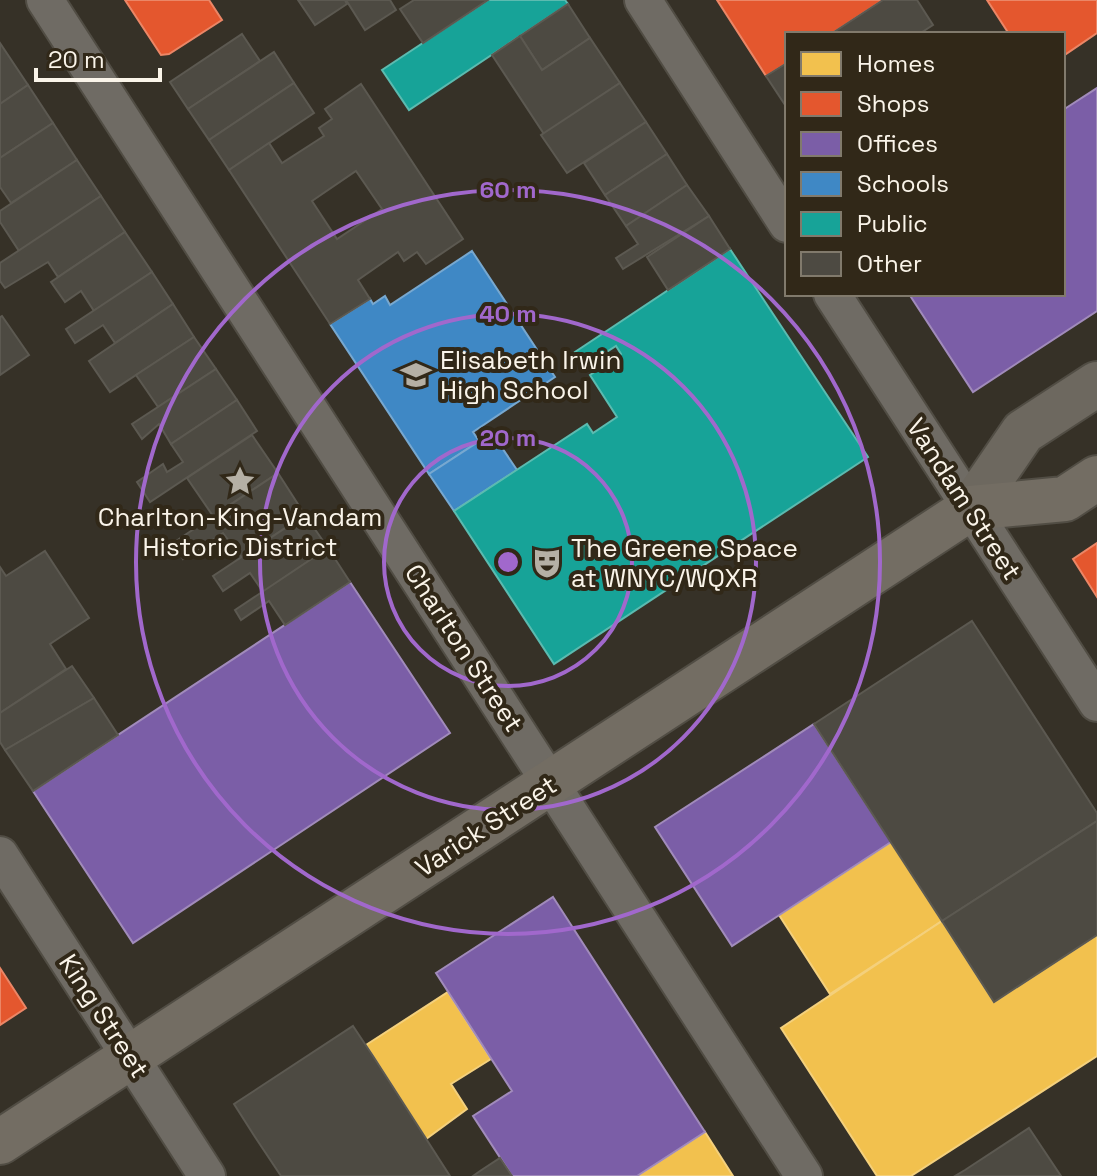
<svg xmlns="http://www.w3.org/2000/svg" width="1097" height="1176" viewBox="0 0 1097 1176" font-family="'Space Grotesk',sans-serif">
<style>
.homes{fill:#f2c14e;stroke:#f4d07c;stroke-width:2}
.shops{fill:#e4572e;stroke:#eb8666;stroke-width:2}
.offices{fill:#7b5ea7;stroke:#a18bbb;stroke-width:2}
.schools{fill:#3f88c5;stroke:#77a8d0;stroke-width:2}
.public{fill:#17a398;stroke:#5bbbb0;stroke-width:2}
.building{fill:#4d4a42;stroke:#5c5951;stroke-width:2;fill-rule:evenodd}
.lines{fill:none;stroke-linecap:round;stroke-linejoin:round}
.minor-casing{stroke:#514d44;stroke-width:40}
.secondary-casing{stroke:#514d44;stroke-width:48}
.primary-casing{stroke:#514d44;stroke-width:48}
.minor{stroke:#6f6b64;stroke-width:36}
.secondary{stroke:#6d685f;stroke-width:44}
.primary{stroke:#736d63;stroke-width:44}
.ring{fill:none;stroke:#a168cc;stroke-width:4}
.labels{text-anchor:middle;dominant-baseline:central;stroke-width:8;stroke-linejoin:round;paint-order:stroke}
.poi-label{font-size:26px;fill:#faf4e9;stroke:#312818;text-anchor:start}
.street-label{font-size:26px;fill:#faf4e9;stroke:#312818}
.centre{fill:#a168cc;stroke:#312818;stroke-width:4}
.ring-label{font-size:24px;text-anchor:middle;font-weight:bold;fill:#a168cc;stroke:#312818;stroke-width:8;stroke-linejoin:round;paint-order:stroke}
</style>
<rect width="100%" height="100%" fill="#363127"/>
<!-- homes -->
<g class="homes">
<path d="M891,842l51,79 -112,73 -51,-79z"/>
<path d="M942,921l52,81 103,-67v121l-186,120h-34l-96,-148z"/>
<path d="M448,992l43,67 -40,25 16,25 -41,30 -60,-94z"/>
<path d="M705,1132l28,44h-96z"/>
</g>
<!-- shops -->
<g class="shops">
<path d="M125,0h84l13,20 -53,34 -8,1z"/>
<path d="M717,0h166l-52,34h-44v29l-21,13z"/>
<path d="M987,0h110v33l-34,23v-22h-54z"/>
<path d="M1097,543v54l-24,-38z"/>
<path d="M0,968l26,40 -26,17z"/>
</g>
<!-- offices -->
<g class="offices">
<path d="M1097,88v223l-124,81 -64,-98h154v-184z"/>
<path d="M350,582l100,151 -317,210 -100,-152z"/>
<path d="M814,724l77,118 -159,104 -77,-119z"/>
<path d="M553,897l152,235 -68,44h-125l-39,-60 39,-25 -76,-118z"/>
</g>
<!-- schools -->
<g class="schools">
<path d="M472,251l83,126 -82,55 6,9 -50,33 -99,-150 40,-25 3,5 12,-8 5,9z"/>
<path d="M492,433l25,37 -63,41 -25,-37z"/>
</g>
<!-- public -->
<g class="public">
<path d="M488,0h77l3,4 -159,106 -27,-40z"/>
<path d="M730,249l138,208 -314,207 -100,-153 133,-87 6,9 24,-16 -27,-42 31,-21 -5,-8 -31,20 -10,-14z"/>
</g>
<!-- building -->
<g class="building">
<path d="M298,0h47l2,4 -32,21z"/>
<path d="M346,0h44l6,10 -31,20z"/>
<path d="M414,0h74l-65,43 -23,-34z"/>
<path d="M883,0h34l16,25 -14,9h-88z"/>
<path d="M568,4l22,34 -48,32 -22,-34z"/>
<path d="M242,34l18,27 -72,48 -18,-27z"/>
<path d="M520,36l22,34 48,-32 30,45 -76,51 -52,-79z"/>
<path d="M0,43l28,42 -28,19z"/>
<path d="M274,52l20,31 -85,57 -21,-31z"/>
<path d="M787,63v45l-21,-32z"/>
<path d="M294,83l20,30 -85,57 -20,-30z"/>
<path d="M620,83l26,39 -79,51 -26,-38z"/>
<path d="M361,84l102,155 -37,25 -9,-12 -13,9 -6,-9 -40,28 12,19 -40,25 -101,-154 40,-27 13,20 42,-27 -5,-8 13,-9 -7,-10zM356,171l26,38 -45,30 -25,-38z"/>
<path d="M28,85l25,38 -53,35v-54z"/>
<path d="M646,122l21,32 -62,41 -21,-32z"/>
<path d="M53,123l24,37 -66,43 -11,-16v-29z"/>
<path d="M667,154l20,31 -61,41 -21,-31z"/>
<path d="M77,160l24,36 -82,55 -19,-29v-11z"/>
<path d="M687,185l22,31 -86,53 -7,-11 22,-14 -12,-18z"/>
<path d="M101,196l24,36 -67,45 -10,-15 -43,26 -5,-7v-18z"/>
<path d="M709,216l21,33 -62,41 -21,-33z"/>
<path d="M125,232l27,40 -58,39 -13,-20 -16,11 -14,-20z"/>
<path d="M152,272l21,32 -58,39 -12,-18 -28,18 -9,-14z"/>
<path d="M173,304l21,33 -84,55 -21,-31z"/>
<path d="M2,316l27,39 -29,20v-58z"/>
<path d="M194,337l22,32 -58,38 -22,-32z"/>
<path d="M216,369l21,31 -66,44 -12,-20 -17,15 -10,-15z"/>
<path d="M237,400l20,31 -107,71 -13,-20 26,-18 4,8 16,-10 -12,-18z"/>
<path d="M252,435l26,38 -65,43 -26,-38z"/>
<path d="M278,473l27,42 -64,42 -18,-24 -40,26 -10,-16z"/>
<path d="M305,515l23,33 -65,44 -13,-19 -27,18 -10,-15z"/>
<path d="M328,548l22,34 -65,43 -16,-24 -28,19 -6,-10z"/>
<path d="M45,551l44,67 -39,26 16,25 -66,44v-146l6,9z"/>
<path d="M972,621l125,192v8l-155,100 -128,-197z"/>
<path d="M72,666l22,32 -89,52 -5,-8v-29z"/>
<path d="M94,698l24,37 -85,56 -28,-41z"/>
<path d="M1097,821v114l-103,67 -52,-81z"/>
<path d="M353,1026l20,30 77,120h-169l-26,-39 -21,-33z"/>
<path d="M1029,1128l32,48h-106l10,-6z"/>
<path d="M500,1158l12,18h-39l7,-5z"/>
</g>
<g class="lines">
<!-- minor casing -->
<g class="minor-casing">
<g id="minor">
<path d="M45,0l759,1176"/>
<path d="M643,0l144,224"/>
<path d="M832,294l265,409"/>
<path d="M0,855l207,321"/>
</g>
</g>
<!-- secondary casing -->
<g class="secondary-casing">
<path id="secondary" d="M971,508l52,-76 74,-48"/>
</g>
<!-- primary casing -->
<g class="primary-casing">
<path id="primary" d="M0,1142l971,-634 94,-9 32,-21"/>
</g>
<!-- minor -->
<use href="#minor" class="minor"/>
<!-- secondary -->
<use href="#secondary" class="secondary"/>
<!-- primary -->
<use href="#primary" class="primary"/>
</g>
<!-- distance rings -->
<g class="ring">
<circle cx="508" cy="562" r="124"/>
<circle cx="508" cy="562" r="248"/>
<circle cx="508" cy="562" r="372"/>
</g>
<!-- icons -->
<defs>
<g id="school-bare" transform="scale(2.4)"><path d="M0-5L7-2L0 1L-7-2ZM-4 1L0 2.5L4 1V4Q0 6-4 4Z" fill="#b5b0a5" stroke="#312818" stroke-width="2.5" paint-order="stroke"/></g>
<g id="sight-bare" transform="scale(2.4)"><path d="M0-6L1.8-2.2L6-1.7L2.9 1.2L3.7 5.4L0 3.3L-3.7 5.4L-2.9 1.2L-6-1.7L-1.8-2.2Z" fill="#b5b0a5" stroke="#312818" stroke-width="2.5" paint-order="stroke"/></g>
<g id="theatre-bare" transform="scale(2.4)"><path d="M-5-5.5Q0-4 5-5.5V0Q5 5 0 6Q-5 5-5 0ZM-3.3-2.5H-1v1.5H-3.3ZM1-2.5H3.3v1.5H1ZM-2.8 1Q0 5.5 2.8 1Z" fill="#b5b0a5" stroke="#312818" stroke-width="2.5" paint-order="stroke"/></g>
</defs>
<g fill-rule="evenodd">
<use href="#school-bare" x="416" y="375"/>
<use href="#sight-bare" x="240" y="481"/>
<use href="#theatre-bare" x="547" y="563"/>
</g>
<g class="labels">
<!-- poi labels -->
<g class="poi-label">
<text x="440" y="360">Elisabeth Irwin<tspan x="440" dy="30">High School</tspan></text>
<text x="240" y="517" text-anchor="middle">Charlton-King-Vandam<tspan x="240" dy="30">Historic District</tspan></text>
<text x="571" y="548">The Greene Space<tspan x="571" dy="30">at WNYC/WQXR</tspan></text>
</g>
<!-- street labels -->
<g class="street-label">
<text transform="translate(964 499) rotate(57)">Vandam Street</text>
<text transform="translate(464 648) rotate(57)">Charlton Street</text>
<text transform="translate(486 826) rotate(-33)">Varick Street</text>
<text transform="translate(104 1016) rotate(57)">King Street</text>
</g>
</g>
<circle cx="508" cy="562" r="12" class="centre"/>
<g class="ring-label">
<text x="508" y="198">60 m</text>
<text x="508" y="322">40 m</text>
<text x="508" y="446">20 m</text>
</g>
<!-- legend -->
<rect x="785" y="32" width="280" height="264" fill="#312818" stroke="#817a6c" stroke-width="2"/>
<rect x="801" y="52" width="40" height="24" fill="#f2c14e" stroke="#817a6c" stroke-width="2"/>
<text x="857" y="72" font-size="24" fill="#faf4e9">Homes</text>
<rect x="801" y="92" width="40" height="24" fill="#e4572e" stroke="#817a6c" stroke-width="2"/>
<text x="857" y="112" font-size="24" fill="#faf4e9">Shops</text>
<rect x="801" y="132" width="40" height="24" fill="#7b5ea7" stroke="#817a6c" stroke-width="2"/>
<text x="857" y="152" font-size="24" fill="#faf4e9">Offices</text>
<rect x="801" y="172" width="40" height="24" fill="#3f88c5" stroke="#817a6c" stroke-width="2"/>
<text x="857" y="192" font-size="24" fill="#faf4e9">Schools</text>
<rect x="801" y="212" width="40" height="24" fill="#17a398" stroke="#817a6c" stroke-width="2"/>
<text x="857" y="232" font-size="24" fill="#faf4e9">Public</text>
<rect x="801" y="252" width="40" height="24" fill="#4d4a42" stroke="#817a6c" stroke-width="2"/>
<text x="857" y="272" font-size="24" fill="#faf4e9">Other</text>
<!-- scale -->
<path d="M36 68v12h124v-12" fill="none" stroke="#faf4e9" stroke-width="4"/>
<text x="48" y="68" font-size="24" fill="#faf4e9" stroke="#312818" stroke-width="6" paint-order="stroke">20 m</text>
</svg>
